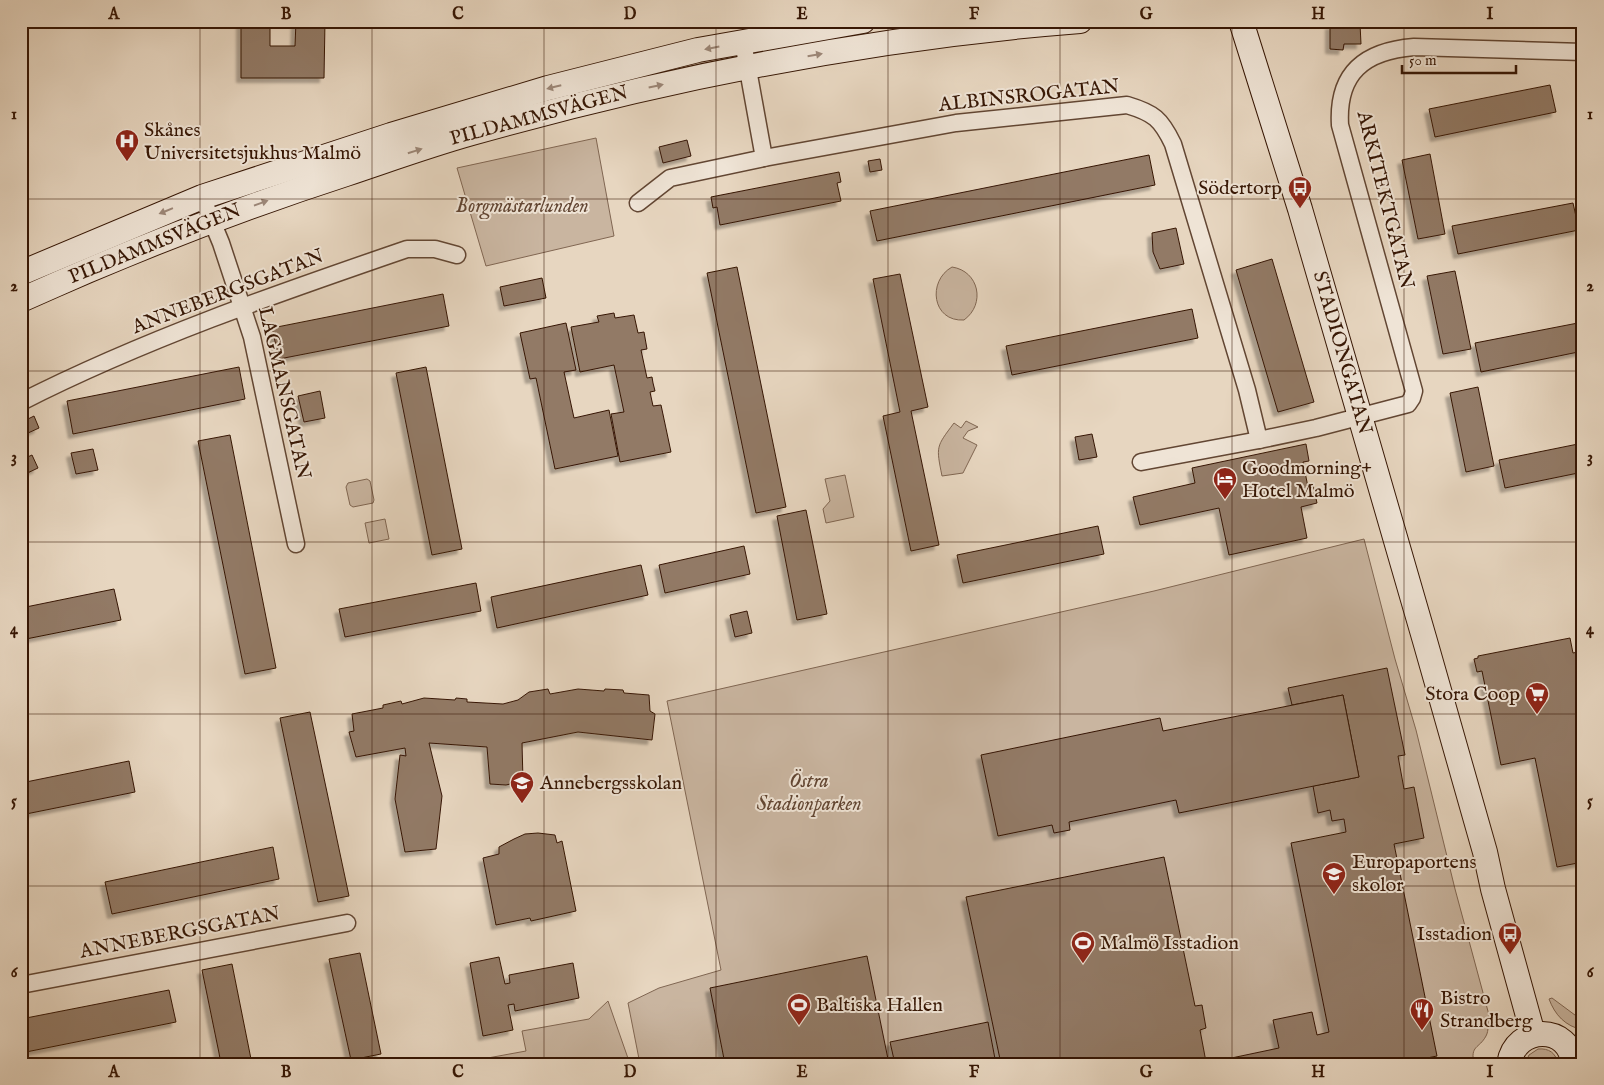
<svg xmlns="http://www.w3.org/2000/svg" width="1604" height="1085" viewBox="0 0 1604 1085" font-family="'IM FELL English',serif">
<style>
.green{fill:#c9b5a0;stroke:#806652}
.building{fill:#927a66;stroke:#361604;filter:url(#shadow)}
.lines{fill:none;stroke-linecap:round;stroke-linejoin:round}
.minor-casing{stroke:#624633;stroke-width:19}
.secondary-casing{stroke:#361604;stroke-width:26}
.minor{stroke:#efe4d6;stroke-width:16}
.secondary{stroke:#efe4d6;stroke-width:24}
.oneway{fill:#9c8778}
.grid{fill:none;stroke:#361604;stroke-width:1;stroke-opacity:0.55}
.labels{text-anchor:middle;dominant-baseline:central;stroke-width:4;stroke-linejoin:round;paint-order:stroke}
.street-label{font-size:20px;fill:#361604;stroke:#efe4d6}
.poi-label{font-size:20px;fill:#361604;stroke:#efe4d6;text-anchor:start}
.park-label{font-size:20px;font-style:italic;fill:#624633;stroke:#efe4d6}
.neatline{fill:none;stroke:#361604;stroke-width:2}
.grid-label{font-size:16px;text-anchor:middle;font-weight:bold;fill:#361604}
</style>
<defs>
<filter id="shadow"><feDropShadow dx="-4.5" dy="4.5" stdDeviation="1" flood-color="#0004"/></filter>
</defs>
<rect width="100%" height="100%" fill="#e7d6c0"/>
<filter id="stains"><feTurbulence type="fractalNoise" baseFrequency=".004" numOctaves="4"/><feColorMatrix values="0 0 0 0 .2 0 0 0 0 .09 0 0 0 0 .02 0 0 0 .5 -.17"/></filter>
<radialGradient id="worn" r=".72"><stop offset=".6" stop-color="#630" stop-opacity="0"/><stop offset="1" stop-color="#630" stop-opacity=".3"/></radialGradient>
<!-- green -->
<g class="green">
<path d="M596,138l18,98 -128,30 -29,-98z"/>
<path d="M952,267c27,4 34,37 12,53 -32,2 -37,-39 -12,-53z"/>
<path d="M966,421l12,6 -10,4 -5,7 14,7 -14,28 -21,3c-6,-30 -6,-29 12,-53l7,5z"/>
<path d="M845,475l9,42 -28,6 -3,-14 7,-8 -5,-22z"/>
<path d="M367,479l3,2 4,19 -1,3 -20,4 -3,-2 -4,-18 2,-4z"/>
<path d="M385,519l4,20 -20,4 -4,-20z"/>
<path d="M1364,539l31,120 21,71 39,159 34,126c-1,6 0,16 -3,21 -7,13 -16,9 -12,28h-834l-12,-61 31,-15 62,-18 -54,-269 487,-110z"/>
<path d="M1552,998l31,23v9c-18,-4 -28,-15 -34,-31z"/>
<path d="M608,1001l22,63h-175l71,-13 -4,-20 67,-12z"/>
<path d="M1538,1049c11,-1 18,4 20,15h-33l4,-9z"/>
</g>
<!-- building -->
<g class="building">
<path d="M241,21h29v25h25l1,-25h29l-1,57h-83z"/>
<path d="M1360,24l1,20h-17l-1,6 -13,-1v-24z"/>
<path d="M1550,85l6,27 -121,25 -6,-28z"/>
<path d="M687,140l4,16 -28,7 -4,-16z"/>
<path d="M1430,154l15,80 -27,5 -16,-79z"/>
<path d="M1149,155l6,30 -278,56 -7,-30z"/>
<path d="M880,159l2,11 -12,2 -2,-11z"/>
<path d="M839,172l2,10 -4,1 4,18 -121,24 -3,-18 -4,1 -2,-11z"/>
<path d="M1573,203l6,27 -121,24 -6,-28z"/>
<path d="M1176,228l8,36 -24,5 -7,-17 -1,-19z"/>
<path d="M1272,259l42,143 -36,10 -42,-142z"/>
<path d="M737,267l49,240 -30,6 -49,-240z"/>
<path d="M1455,271l16,78 -28,5 -16,-78z"/>
<path d="M900,274l28,133 -17,4 28,134 -28,6 -28,-135 17,-4 -27,-133z"/>
<path d="M542,278l4,20 -42,8 -4,-19z"/>
<path d="M443,294l6,32 -170,33 -7,-31z"/>
<path d="M1192,309l6,29 -186,37 -6,-29z"/>
<path d="M614,313l1,5 19,-3 4,18 6,-1 3,17 -6,1 6,28 5,-1 1,6 2,8 -5,1 3,14 8,-1 10,47 -51,10 -9,-48 13,-2 -10,-47 -34,7 -9,-45 28,-5 -2,-6z"/>
<path d="M1583,322v29l-102,21 -6,-29z"/>
<path d="M566,323l10,47 -12,2 10,46 35,-8 9,46 -63,13 -19,-91 -6,1 -10,-46z"/>
<path d="M239,367l6,32 -172,35 -6,-33z"/>
<path d="M426,367l36,182 -30,6 -36,-182z"/>
<path d="M1478,387l16,79 -28,6 -16,-79z"/>
<path d="M320,391l5,27 -21,4 -6,-26z"/>
<path d="M34,416l5,12 -11,5 -6,-11z"/>
<path d="M1092,434l5,23 -18,3 -4,-23z"/>
<path d="M230,435l46,233 -31,6 -47,-233z"/>
<path d="M1583,443v29l-78,16 -6,-28z"/>
<path d="M1306,444l3,17 -6,1 5,25 5,-2 4,18 -16,4 6,31 -78,17 -10,-47 -79,17 -7,-28 62,-14 -3,-15z"/>
<path d="M93,449l5,21 -22,4 -5,-21z"/>
<path d="M32,455l6,13 -17,8v-16z"/>
<path d="M806,510l21,104 -30,6 -20,-104z"/>
<path d="M1098,526l6,28 -141,29 -6,-28z"/>
<path d="M744,546l6,28 -85,19 -6,-28z"/>
<path d="M641,565l7,30 -151,33 -6,-31z"/>
<path d="M476,583l5,28 -136,26 -6,-28z"/>
<path d="M114,589l7,31 -100,20v-32z"/>
<path d="M747,611l5,22 -17,4 -5,-22z"/>
<path d="M1570,638l3,15 10,-2v211l-26,5 -22,-109 -34,7 -19,-94 -5,1 -3,-13 4,-1v-2z"/>
<path d="M1387,668l18,87 -7,1 6,33 10,-2 10,51 -30,6 43,212 -40,8h-194l76,-16 -6,-28 39,-8 5,23 12,-3 -38,-189 55,-11 -2,-13 -12,2 -2,-11 -12,3 -5,-27 46,-9 -16,-82 -51,10 -4,-17z"/>
<path d="M548,689l2,5 28,-5 26,2 1,-2 18,1 1,3 25,2 1,16 5,3 -3,26 -74,-8 -56,11 1,38 -17,4 -16,-1 -3,-37 -58,-4 13,53 -6,53 -31,3 -10,-53 5,-44 6,1 -1,-8 -49,9 -7,-25 5,-1 -2,-17 31,-6v-3l18,-4 1,3 22,-6 31,2 1,-2 11,1v3l36,2 15,-4 11,-8z"/>
<path d="M1343,695l16,82 -180,36 -3,-13 -107,22 1,8 -16,3 -2,-8 -54,11 -17,-81 179,-37 3,13z"/>
<path d="M310,712l39,184 -31,6 -38,-184z"/>
<path d="M129,761l6,31 -114,23v-32z"/>
<path d="M538,833l17,2 2,8 5,-2 14,70 -45,10 -1,-3 -34,7 -13,-67 16,-4v-7l15,-8 11,-5z"/>
<path d="M273,847l6,32 -167,35 -7,-32z"/>
<path d="M1164,857l31,149 7,-1 4,23 -6,2 6,32 -3,2h-202l-35,-167z"/>
<path d="M360,953l21,101 -30,6 -22,-101z"/>
<path d="M867,956l22,108h-164l-15,-76z"/>
<path d="M499,957l6,27 5,-1 -1,-8 64,-12 6,35 -64,13 -1,-7 -6,1 5,25 -30,6 -13,-73z"/>
<path d="M232,964l20,100h-31l-2,-11 -17,-83z"/>
<path d="M169,990l7,32 -155,31v-34z"/>
<path d="M988,1022l8,42h-101l-5,-22z"/>
</g>
<g class="lines">
<!-- minor casing -->
<g class="minor-casing">
<g id="minor">
<path d="M743,42l21,116"/>
<path d="M202,197l19,46 31,94 44,207"/>
<path d="M638,203l32,-25 94,-20 192,-35 171,-18c27,8 34,14 46,39l74,246 12,50"/>
<path d="M21,402c124,-63 255,-108 386,-153h28l22,6"/>
<path d="M1141,462l118,-22 57,-12 92,-24 4,-6 2,-7 -74,-266c-3,-52 24,-74 74,-78l169,5"/>
<path d="M21,985l326,-62"/>
</g>
</g>
<!-- secondary casing -->
<g class="secondary-casing">
<g id="secondary">
<path d="M1241,21l59,188 125,432 60,211 8,37 40,145"/>
<path d="M21,273l181,-76 189,-62 157,-47 150,-38 165,-29"/>
<path d="M21,300c106,-48 214,-90 325,-126 42,-14 83,-29 126,-41 199,-56 403,-96 608,-112"/>
<path d="M1509,1064c6,-40 62,-40 64,0"/>
</g>
</g>
<!-- minor -->
<use href="#minor" class="minor"/>
<!-- secondary -->
<use href="#secondary" class="secondary"/>
</g>
<!-- one-way arrows -->
<defs><path id="oneway-solid" d="M-6-.8H1V-3.2L6.5 0L1 3.2V.8H-6Z" transform="scale(1.25)"/></defs>
<g class="oneway">
<use href="#oneway-solid" transform="translate(712 48) rotate(169)"/>
<use href="#oneway-solid" transform="translate(815 55) rotate(-10)"/>
<use href="#oneway-solid" transform="translate(656 86) rotate(-12)"/>
<use href="#oneway-solid" transform="translate(554 87) rotate(166)"/>
<use href="#oneway-solid" transform="translate(415 151) rotate(-17)"/>
<use href="#oneway-solid" transform="translate(261 203) rotate(-20)"/>
<use href="#oneway-solid" transform="translate(166 211) rotate(158)"/>
</g>
<!-- grid -->
<path class="grid" d="M200,21v1043M372,21v1043M544,21v1043M716,21v1043M888,21v1043M1060,21v1043M1232,21v1043M1404,21v1043M21,199h1562M21,371h1562M21,542h1562M21,714h1562M21,886h1562"/>
<!-- icons -->
<defs>
<g id="hospital-pin" transform="scale(1.25)"><path d="M0 17L-7.5 6A9.5 9.5 0 1 1 7.5 6Z" fill="#8f2418" stroke="#efe4d6"/><path d="M-5-5h3v3.5h4V-5h3V5h-3V1.5h-4V5h-3Z" fill="#fff"/></g>
<g id="bus-pin" transform="scale(1.25)"><path d="M0 17L-7.5 6A9.5 9.5 0 1 1 7.5 6Z" fill="#8f2418" stroke="#efe4d6"/><path d="M-5-6H5V4H4V6H2V4H-2V6H-4V4H-5ZM-3.5-4V0h7V-4ZM-3.5 1.2v1.5H-2V1.2ZM2 1.2v1.5H3.5V1.2Z" fill="#fff"/></g>
<g id="hotel-pin" transform="scale(1.25)"><path d="M0 17L-7.5 6A9.5 9.5 0 1 1 7.5 6Z" fill="#8f2418" stroke="#efe4d6"/><path d="M-6-4.5h1.5V1H6V5H4.5V3h-9V5H-6ZM-4 0a1.8 1.8 0 1 1 3.6 0ZM.5 0V-2.5h3Q6-2.5 6 0Z" fill="#fff"/></g>
<g id="supermarket-pin" transform="scale(1.25)"><path d="M0 17L-7.5 6A9.5 9.5 0 1 1 7.5 6Z" fill="#8f2418" stroke="#efe4d6"/><path d="M-6-5.5h2.5l.6 2H6L4.5 2H-2.5L-4.4-4H-6ZM-1.5 3.2a1.3 1.3 0 1 0 .1 0ZM3 3.2a1.3 1.3 0 1 0 .1 0Z" fill="#fff"/></g>
<g id="school-pin" transform="scale(1.25)"><path d="M0 17L-7.5 6A9.5 9.5 0 1 1 7.5 6Z" fill="#8f2418" stroke="#efe4d6"/><path d="M0-5L7-2L0 1L-7-2ZM-4 1L0 2.5L4 1V4Q0 6-4 4Z" fill="#fff"/></g>
<g id="stadium-pin" transform="scale(1.25)"><path d="M0 17L-7.5 6A9.5 9.5 0 1 1 7.5 6Z" fill="#8f2418" stroke="#efe4d6"/><path d="M0-5a6.5 5 0 1 0 0 10a6.5 5 0 1 0 0-10ZM-3.5-1.8h7v3.6h-7Z" fill="#fff"/></g>
<g id="restaurant-pin" transform="scale(1.25)"><path d="M0 17L-7.5 6A9.5 9.5 0 1 1 7.5 6Z" fill="#8f2418" stroke="#efe4d6"/><path d="M-5-6h1v4h1v-4h1v4h1v-4h1v5L-1.5 .5V6h-2V.5L-5-1ZM5-6V6H3V1.5H1.5Q1.5-4 5-6Z" fill="#fff"/></g>
</defs>
<g fill-rule="evenodd">
<use href="#hospital-pin" x="127" y="141"/>
<use href="#bus-pin" x="1300" y="188"/>
<use href="#hotel-pin" x="1225" y="479"/>
<use href="#supermarket-pin" x="1537" y="694"/>
<use href="#school-pin" x="522" y="783"/>
<use href="#school-pin" x="1334" y="874"/>
<use href="#bus-pin" x="1510" y="934"/>
<use href="#stadium-pin" x="1083" y="943"/>
<use href="#stadium-pin" x="799" y="1005"/>
<use href="#restaurant-pin" x="1422" y="1010"/>
</g>
<g class="labels">
<!-- street labels -->
<g class="street-label">
<text transform="translate(1029 96) rotate(-6)">ALBINSROGATAN</text>
<text transform="translate(539 116) rotate(-15)">PILDAMMSVÄGEN</text>
<text transform="translate(1385 200) rotate(76)">ARKITEKTGATAN</text>
<text transform="translate(155 244) rotate(-22)">PILDAMMSVÄGEN</text>
<text transform="translate(228 292) rotate(-21)">ANNEBERGSGATAN</text>
<text transform="translate(1342 353) rotate(74)">STADIONGATAN</text>
<text transform="translate(284 393) rotate(77)">LAGMANSGATAN</text>
<text transform="translate(180 933) rotate(-11)">ANNEBERGSGATAN</text>
</g>
<!-- poi labels -->
<g class="poi-label">
<text x="144" y="130">Skånes<tspan x="144" dy="23">Universitetsjukhus Malmö</tspan></text>
<text x="1282" y="188" text-anchor="end">Södertorp</text>
<text x="1242" y="468">Goodmorning+<tspan x="1242" dy="23">Hotel Malmö</tspan></text>
<text x="1520" y="694" text-anchor="end">Stora Coop</text>
<text x="540" y="783">Annebergsskolan</text>
<text x="1352" y="862">Europaportens<tspan x="1352" dy="23">skolor</tspan></text>
<text x="1492" y="934" text-anchor="end">Isstadion</text>
<text x="1100" y="943">Malmö Isstadion</text>
<text x="1440" y="998">Bistro<tspan x="1440" dy="23">Strandberg</tspan></text>
<text x="816" y="1005">Baltiska Hallen</text>
</g>
<!-- park labels -->
<g class="park-label">
<text x="522" y="206">Borgmästarlunden</text>
<text x="809" y="781">Östra<tspan x="809" dy="23">Stadionparken</tspan></text>
</g>
</g>
<!-- margin -->
<rect width="1604" height="1085" fill="none" stroke="#e7d6c0" stroke-width="55"/>
<!-- scale -->
<path d="M1402 65v8h114v-8" fill="none" stroke="#361604" stroke-width="2.5"/>
<text x="1409" y="65" font-size="15" fill="#361604" stroke="#efe4d6" stroke-width="4" paint-order="stroke">50 m</text>
<rect x="28" y="28" width="1548" height="1030" class="neatline"/>
<g class="grid-label">
<text x="114" y="19">A</text>
<text x="286" y="19">B</text>
<text x="458" y="19">C</text>
<text x="630" y="19">D</text>
<text x="802" y="19">E</text>
<text x="974" y="19">F</text>
<text x="1146" y="19">G</text>
<text x="1318" y="19">H</text>
<text x="1490" y="19">I</text>
<text x="14" y="119">1</text>
<text x="1590" y="119">1</text>
<text x="14" y="291">2</text>
<text x="1590" y="291">2</text>
<text x="14" y="462">3</text>
<text x="1590" y="462">3</text>
<text x="14" y="634">4</text>
<text x="1590" y="634">4</text>
<text x="14" y="806">5</text>
<text x="1590" y="806">5</text>
<text x="14" y="977">6</text>
<text x="1590" y="977">6</text>
<text x="114" y="1077">A</text>
<text x="286" y="1077">B</text>
<text x="458" y="1077">C</text>
<text x="630" y="1077">D</text>
<text x="802" y="1077">E</text>
<text x="974" y="1077">F</text>
<text x="1146" y="1077">G</text>
<text x="1318" y="1077">H</text>
<text x="1490" y="1077">I</text>
</g>
<rect width="100%" height="100%" filter="url(#stains)"/>
<rect width="100%" height="100%" fill="url(#worn)"/>
</svg>
